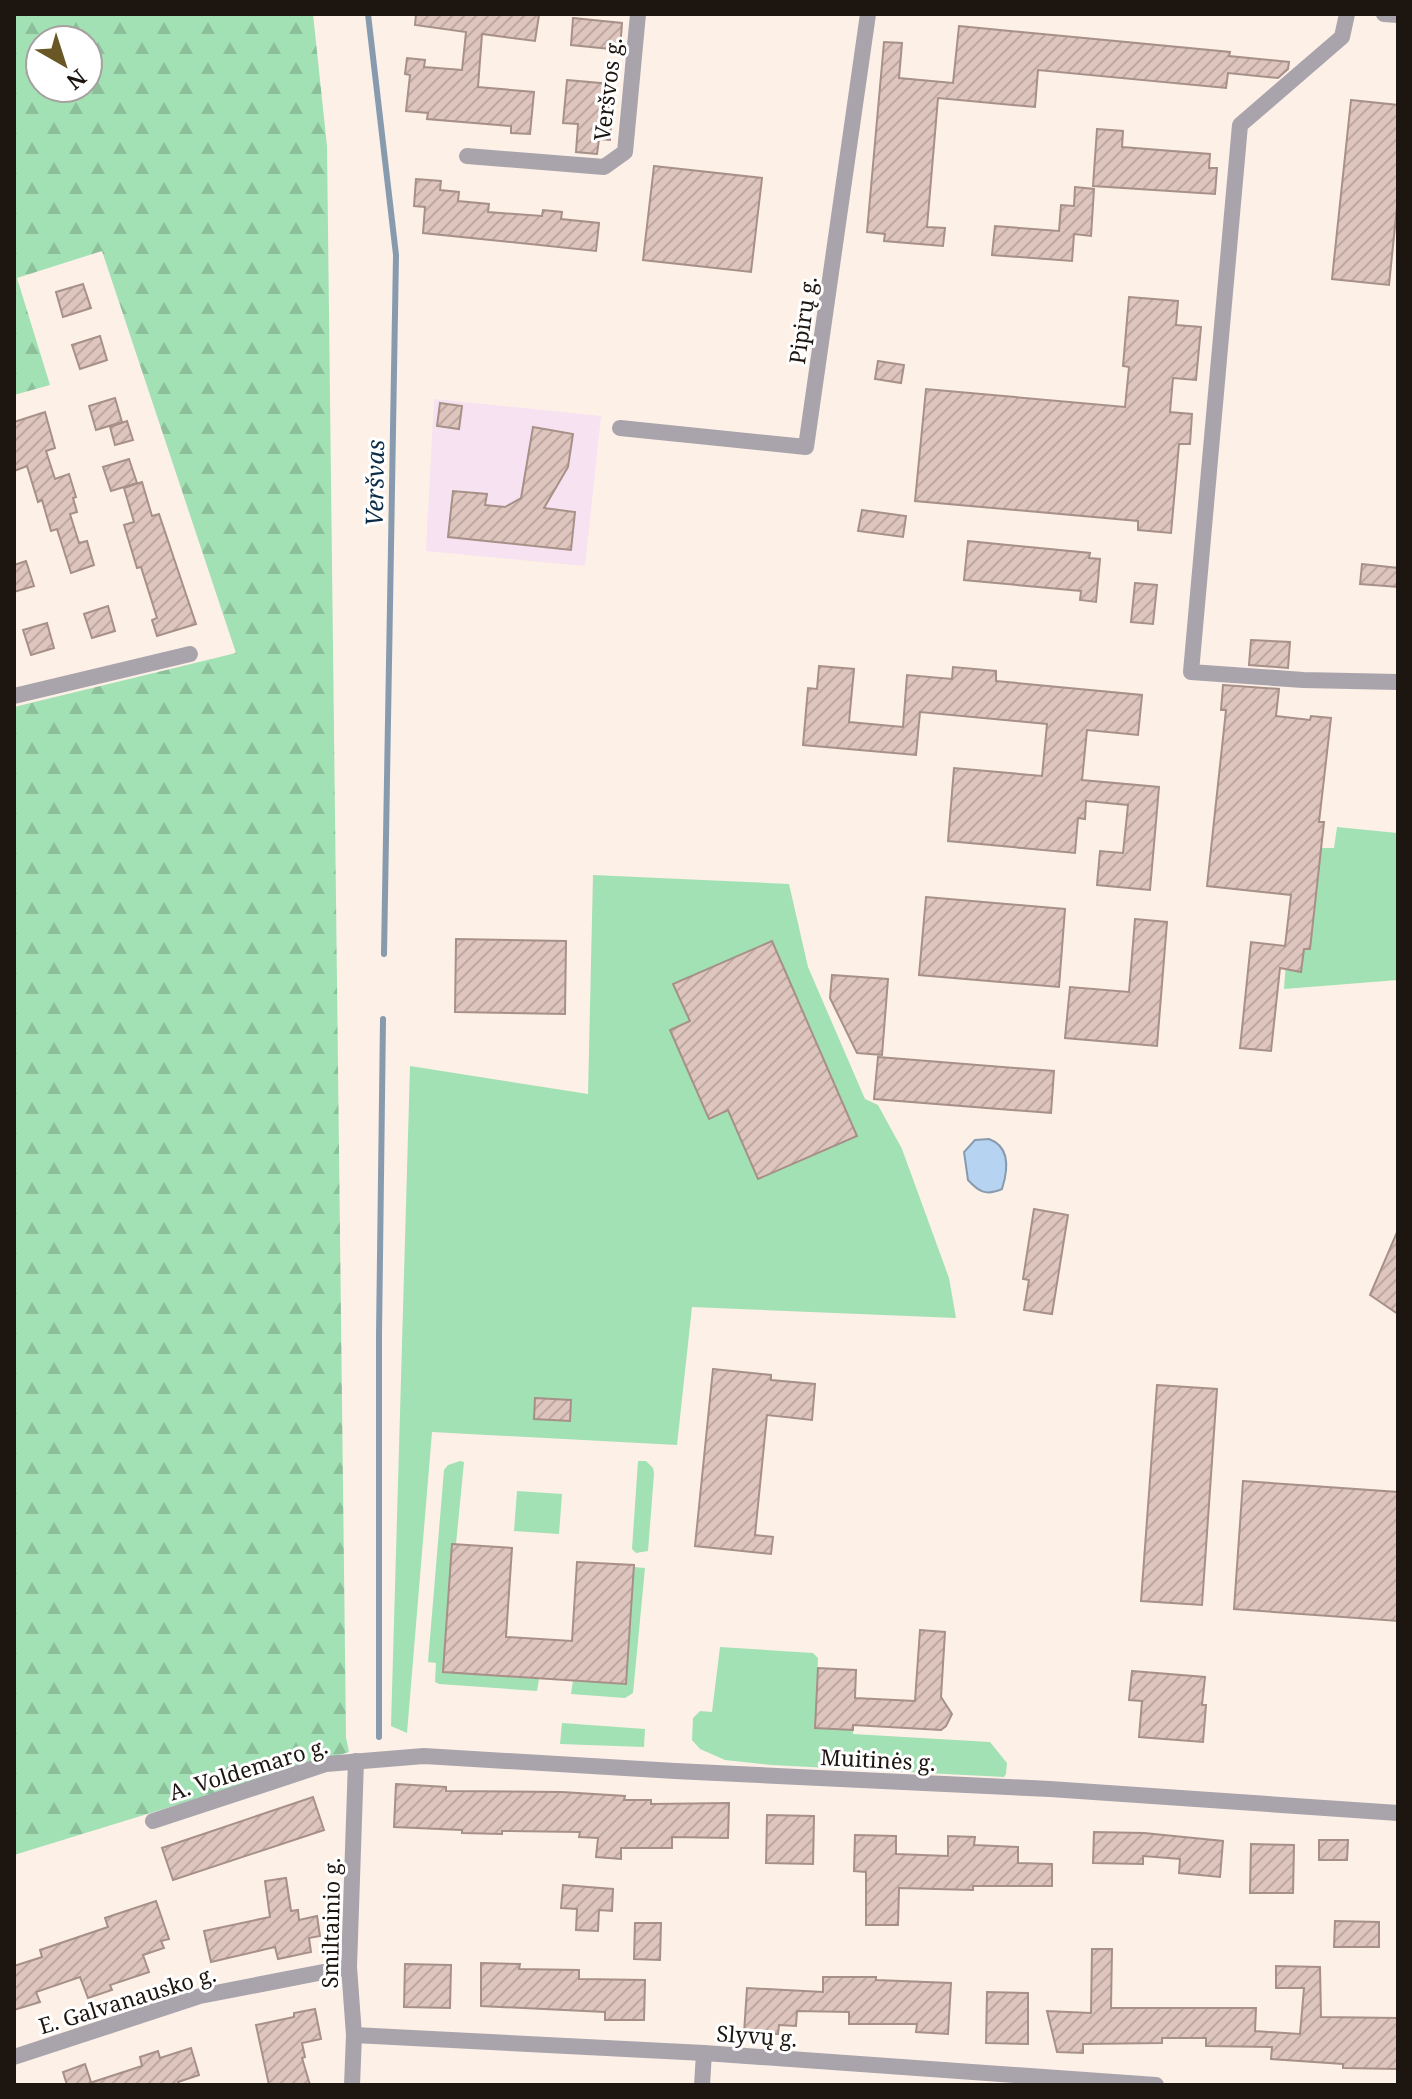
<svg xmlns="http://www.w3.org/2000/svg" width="1412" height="2099" viewBox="0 0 1412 2099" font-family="'Noto Serif',serif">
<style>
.education{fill:#f6e2f1}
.green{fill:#a2e1b4}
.forest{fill:url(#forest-firs);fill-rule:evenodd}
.water{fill:#b6d4f1;stroke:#889bae;stroke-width:2}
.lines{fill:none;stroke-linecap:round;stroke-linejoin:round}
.stream{stroke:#889bae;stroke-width:6}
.building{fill:url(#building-hatch);stroke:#a79088;stroke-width:2}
.street{stroke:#a9a3ab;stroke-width:16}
.labels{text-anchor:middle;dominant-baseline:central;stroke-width:6;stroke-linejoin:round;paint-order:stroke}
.street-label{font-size:22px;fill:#1c1510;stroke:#fff}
.water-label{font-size:24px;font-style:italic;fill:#0c2c48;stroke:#fff}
</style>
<defs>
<pattern id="forest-firs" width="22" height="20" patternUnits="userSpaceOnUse" patternTransform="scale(2)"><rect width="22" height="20" fill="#a2e1b4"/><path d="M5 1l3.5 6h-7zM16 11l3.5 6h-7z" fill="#8bc09a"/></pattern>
<pattern id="building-hatch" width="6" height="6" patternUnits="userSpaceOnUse" patternTransform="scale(2)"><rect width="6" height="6" fill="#dec5bd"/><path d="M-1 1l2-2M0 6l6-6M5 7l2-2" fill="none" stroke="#bea8a1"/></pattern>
</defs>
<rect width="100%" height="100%" fill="#fdf0e7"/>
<!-- education -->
<path class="education" d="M434,399l167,17 -16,150 -159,-15z"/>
<!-- green -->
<g class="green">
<path d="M1398,826v154l-114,9 3,-42 23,2 11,-101h13l3,-21 60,6z"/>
<path d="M593,875l196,9 19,83 57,132 13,6 24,44 47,129 7,40 -264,-11 -15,138 -245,-13 -25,301 -16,-7 19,-660 178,28z"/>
<path d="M460,1461l4,1 -8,82h-3l-9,128 95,7 -2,12 -98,-7 -4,-2 1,-19 -8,-1 16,-192 4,-5z"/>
<path d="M638,1461h8l7,7 1,6 -6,77 -12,2 -4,-4z"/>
<path d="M517,1491l45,3 -3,40 -45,-3z"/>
<path d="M634,1567l11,1 -12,125 -8,5 -54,-4 2,-13 53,3z"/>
<path d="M720,1647l93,6 5,5 -3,70 38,2v4l137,8 17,21 -1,11 -2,3 -233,-12 -46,-5 -25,-11 -8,-9 1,-22 7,-7 12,1z"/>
<path d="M562,1723l83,6 -1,18 -84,-3z"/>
</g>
<!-- forest -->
<path class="forest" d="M14,14h299l14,132 19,1591 3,15 -335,103v-1148l222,-54 -134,-402 -85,27 33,107 -36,10zM40,40h48v48h-48z"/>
<!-- water -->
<path class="water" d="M989,1139c22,8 19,31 13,50 -16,7 -23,3 -34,-9l-4,-28 11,-12z"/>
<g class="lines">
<!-- stream -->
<g class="stream">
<path d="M368,14l28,241 -12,699"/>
<path d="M379,1737v-402l4,-316"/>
</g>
</g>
<!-- building -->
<g class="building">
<path d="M416,14l123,1 -4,26 -53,-7 -4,53 56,5 -4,42 -19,-1v-7l-84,-7 1,-6 -22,-2 4,-36 -5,-1 2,-16 18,2 -1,7 38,3 4,-38 -51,-7z"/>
<path d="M573,18l49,5 -2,27 -49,-5z"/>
<path d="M959,26l271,26 -1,4 60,6 -1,7 -10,9 -50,-5 -2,15 -188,-18 -3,37 -97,-9 -11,129 18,1 -2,18 -59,-5 1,-7 -18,-2 17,-190 18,1 -3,35 54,5z"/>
<path d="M567,80l44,4 -4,40h4l-1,16 -11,-1 -2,15 -21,-2 2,-28 -15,-1z"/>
<path d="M1351,100l47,5v92l-9,88 -57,-6z"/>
<path d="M1097,129l26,2 -1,16 88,7 -1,14h8l-2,26 -122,-8z"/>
<path d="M654,166l108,12 -11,94 -108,-12z"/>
<path d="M416,179l25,2 -1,9 19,2 -1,9 31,3 -1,8 54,4 1,-6 19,2 -1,7 38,4 -3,28 -173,-18 2,-26 -11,-1z"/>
<path d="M1075,187l19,2 -3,47 -17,-2 -2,27 -80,-6 3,-29 64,5 2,-26 13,1z"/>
<path d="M83,284l8,24 -28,9 -7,-25z"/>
<path d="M1129,297l49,4 -2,24 25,2 -5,53 -23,-2 -3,34 22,2 -2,30h-11l-8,89 -33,-3v-9l-223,-20 11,-112 199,18 4,-40 -6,-1z"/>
<path d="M100,336l7,24 -27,9 -8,-24z"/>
<path d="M878,361l26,4 -3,18 -26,-4z"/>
<path d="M115,398l7,24 -26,8 -7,-24z"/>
<path d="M440,403l22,3 -3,23 -22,-3z"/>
<path d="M45,412l10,36 -9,3 9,28 14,-5 7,23 -3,1 4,14 -7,2 9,29 8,-2 7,24 -23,8 -14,-44 -6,2 -9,-31 -4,2 -11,-36 -13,5v-49z"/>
<path d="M127,421l6,19 -18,5 -5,-18z"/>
<path d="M533,427l40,7 -5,33 -24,41 31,4 -4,38 -123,-13 5,-46 34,3 -2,11 20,2 16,-9z"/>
<path d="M129,459l8,24 -26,8 -8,-24z"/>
<path d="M142,482l10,34 7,-2 37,110 -39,12 -5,-16 5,-2 -16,-51 -4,1 -13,-43 10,-3 -10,-34z"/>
<path d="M862,510l44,6 -3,21 -45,-6z"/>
<path d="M968,541l122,12 -1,5 11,1 -4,43 -16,-2 1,-9 -117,-11z"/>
<path d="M26,561l8,25 -20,6v-27z"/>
<path d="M1362,564l36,4v19l-38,-3z"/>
<path d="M1135,583l22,2 -4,39 -22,-2z"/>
<path d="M108,606l7,25 -23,7 -8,-24z"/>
<path d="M47,623l7,25 -23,7 -8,-25z"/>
<path d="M1251,640l39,2 -2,26 -39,-3z"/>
<path d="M819,666l35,3 -5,53 54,5 4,-52 45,4 1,-12 43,4v10l146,14 -4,40 -51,-5 -5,50 77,7 -9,103 -53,-5 3,-34 23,2 5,-48 -42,-4 -1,18 -7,-1 -3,35 -127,-12 6,-73 88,8 5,-52 -127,-12 -4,43 -113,-10 5,-57 9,1z"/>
<path d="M1223,685l56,4 -3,27 34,4 1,-4 20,2 -12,104h5l-14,127h-6l-3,23 -21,-4 -9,83 -31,-3 11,-106 34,4 6,-51 -84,-9 19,-176h-5z"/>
<path d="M926,897l139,12 -6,78 -140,-12z"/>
<path d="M1135,919l32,3 -10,124 -92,-8 5,-51 59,5z"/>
<path d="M456,939l110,2 -1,73 -110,-2z"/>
<path d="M772,941l85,195 -99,43 -30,-69 -19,9 -39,-89 20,-9 -17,-37z"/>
<path d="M832,975l56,4 -6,76 -25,-2 -27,-55z"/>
<path d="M878,1057l176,14 -3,42 -177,-14z"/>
<path d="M1034,1209l34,6 -16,99 -28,-4 5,-30 -6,-1z"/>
<path d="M1398,1230v84l-28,-19z"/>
<path d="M713,1369l58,6v5l44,4 -3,36 -45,-5 -12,120 18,2 -2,17 -76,-8z"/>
<path d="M1157,1385l60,4 -15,216 -61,-4z"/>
<path d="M535,1398l36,2 -1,21 -36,-2z"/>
<path d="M1243,1481l155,11v129l-164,-12z"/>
<path d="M452,1544l60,4 -6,89 66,4 5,-79 57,3 -8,119 -183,-12z"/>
<path d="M920,1630l25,2 -4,65 11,17 -6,12 -5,4 -88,-5v5l-38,-2 3,-60 38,2 -1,28 60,3z"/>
<path d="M1132,1671l73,6 -3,28h4l-3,37 -64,-5 3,-36 -13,-1z"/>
<path d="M396,1784l50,3v4l116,1 63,4 -1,4h27v4l78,-1 -1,35 -56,-1v11h-51v11l-25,-2 2,-19 -19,-1 1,-5 -78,-1v3l-40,-1v-3l-68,-3z"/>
<path d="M313,1797l11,33 -151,50 -11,-32z"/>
<path d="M767,1815l47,1 -1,48 -47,-1z"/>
<path d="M1094,1832l50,1 79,8 -3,36 -41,-4 1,-14 -37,-3v8l-50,-1z"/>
<path d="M855,1835l41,1v18l52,2v-20l27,1 -1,8 44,2v16l34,1v22h-79v4l-74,-2 -1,37h-32v-53l-12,-1z"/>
<path d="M1319,1840h29l-1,20h-28z"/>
<path d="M1251,1844l43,1 -1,48h-43z"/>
<path d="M286,1878l5,33 7,-1 1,10 18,-4 3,20 -11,2 2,14 -33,7 -3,-12 -64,15 -7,-31 66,-14 -5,-36z"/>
<path d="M563,1885l50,4 -1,22 -13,-1 -1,21 -22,-1 1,-21 -16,-1z"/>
<path d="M156,1901l13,38 -8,2 3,7 -21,7 6,17 -39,13 2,5 -24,8 -8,-21 -44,15 4,10 -26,8v-44l28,-9 -2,-7 68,-23 -3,-9z"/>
<path d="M1335,1921l44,1v25h-45z"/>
<path d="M635,1923h26l-1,37 -26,-1z"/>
<path d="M1092,1949h20l-1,59h145l-1,23 45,3 4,-46h-28v-22l44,1 1,50 77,1v51l-55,-1v-4l-72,-5 1,-12 -66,-1v-8h-44v5l-79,1v9l-26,-1 -10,-41 44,2z"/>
<path d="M481,1963l39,1 -1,5 60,1v9l66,1 -1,40h-39v-8l-124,-6z"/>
<path d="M405,1964l46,1 -1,43 -46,-1z"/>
<path d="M823,1977h53v3l75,3 -3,51 -32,-2 1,-8h-68v-12l-52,-1 -1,15 -17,-1 -1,9 -34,-1 3,-45 76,4z"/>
<path d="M987,1992l41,1v51l-42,-1z"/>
<path d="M315,2009l6,30 -19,4 3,14 -3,1 8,27h-41l-13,-60 38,-8v-4z"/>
<path d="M191,2048l8,27 -21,7 1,3h-85l-1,-3 49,-16 -2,-9 18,-6 2,7z"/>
<path d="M85,2064l7,21h-25l-4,-13z"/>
</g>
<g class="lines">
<!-- street -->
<g class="street">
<path d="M1347,14l-5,23 -102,88 -49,547 112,8 95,2"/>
<path d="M1384,14l14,1"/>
<path d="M467,156l137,11 21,-15 13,-138"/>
<path d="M620,428l186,19 62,-433"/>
<path d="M14,696l176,-42"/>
<path d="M153,1821l173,-57 98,-8 251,15 375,18 348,24"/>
<path d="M354,2035l350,18 452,32"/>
<path d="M14,2057l186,-61 149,-29"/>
<path d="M352,2085l2,-50 -5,-68 7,-206"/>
<path d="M702,2085l2,-32"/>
</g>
</g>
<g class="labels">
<!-- street labels -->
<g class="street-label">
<text transform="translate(607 89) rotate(-83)">Veršvos g.</text>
<text transform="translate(802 320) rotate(-82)">Pipirų g.</text>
<text transform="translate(878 1759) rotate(3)">Muitinės g.</text>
<text transform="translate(248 1768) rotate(-17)">A. Voldemaro g.</text>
<text transform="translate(330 1923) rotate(-89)">Smiltainio g.</text>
<text transform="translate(127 1999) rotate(-17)">E. Galvanausko g.</text>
<text transform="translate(757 2035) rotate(4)">Slyvų g.</text>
</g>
<!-- water labels -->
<g class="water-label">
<text transform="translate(374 483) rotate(-89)">Veršvas</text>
</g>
</g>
<!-- border -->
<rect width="1412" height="2099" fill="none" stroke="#1c1510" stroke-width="32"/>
<!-- north arrow -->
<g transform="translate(64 64) rotate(141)"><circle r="38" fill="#ffffff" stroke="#a4a19f" stroke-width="2"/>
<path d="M0-6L14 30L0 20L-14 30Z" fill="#695725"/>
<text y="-12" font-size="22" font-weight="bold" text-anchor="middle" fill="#1c1510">N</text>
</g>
</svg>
